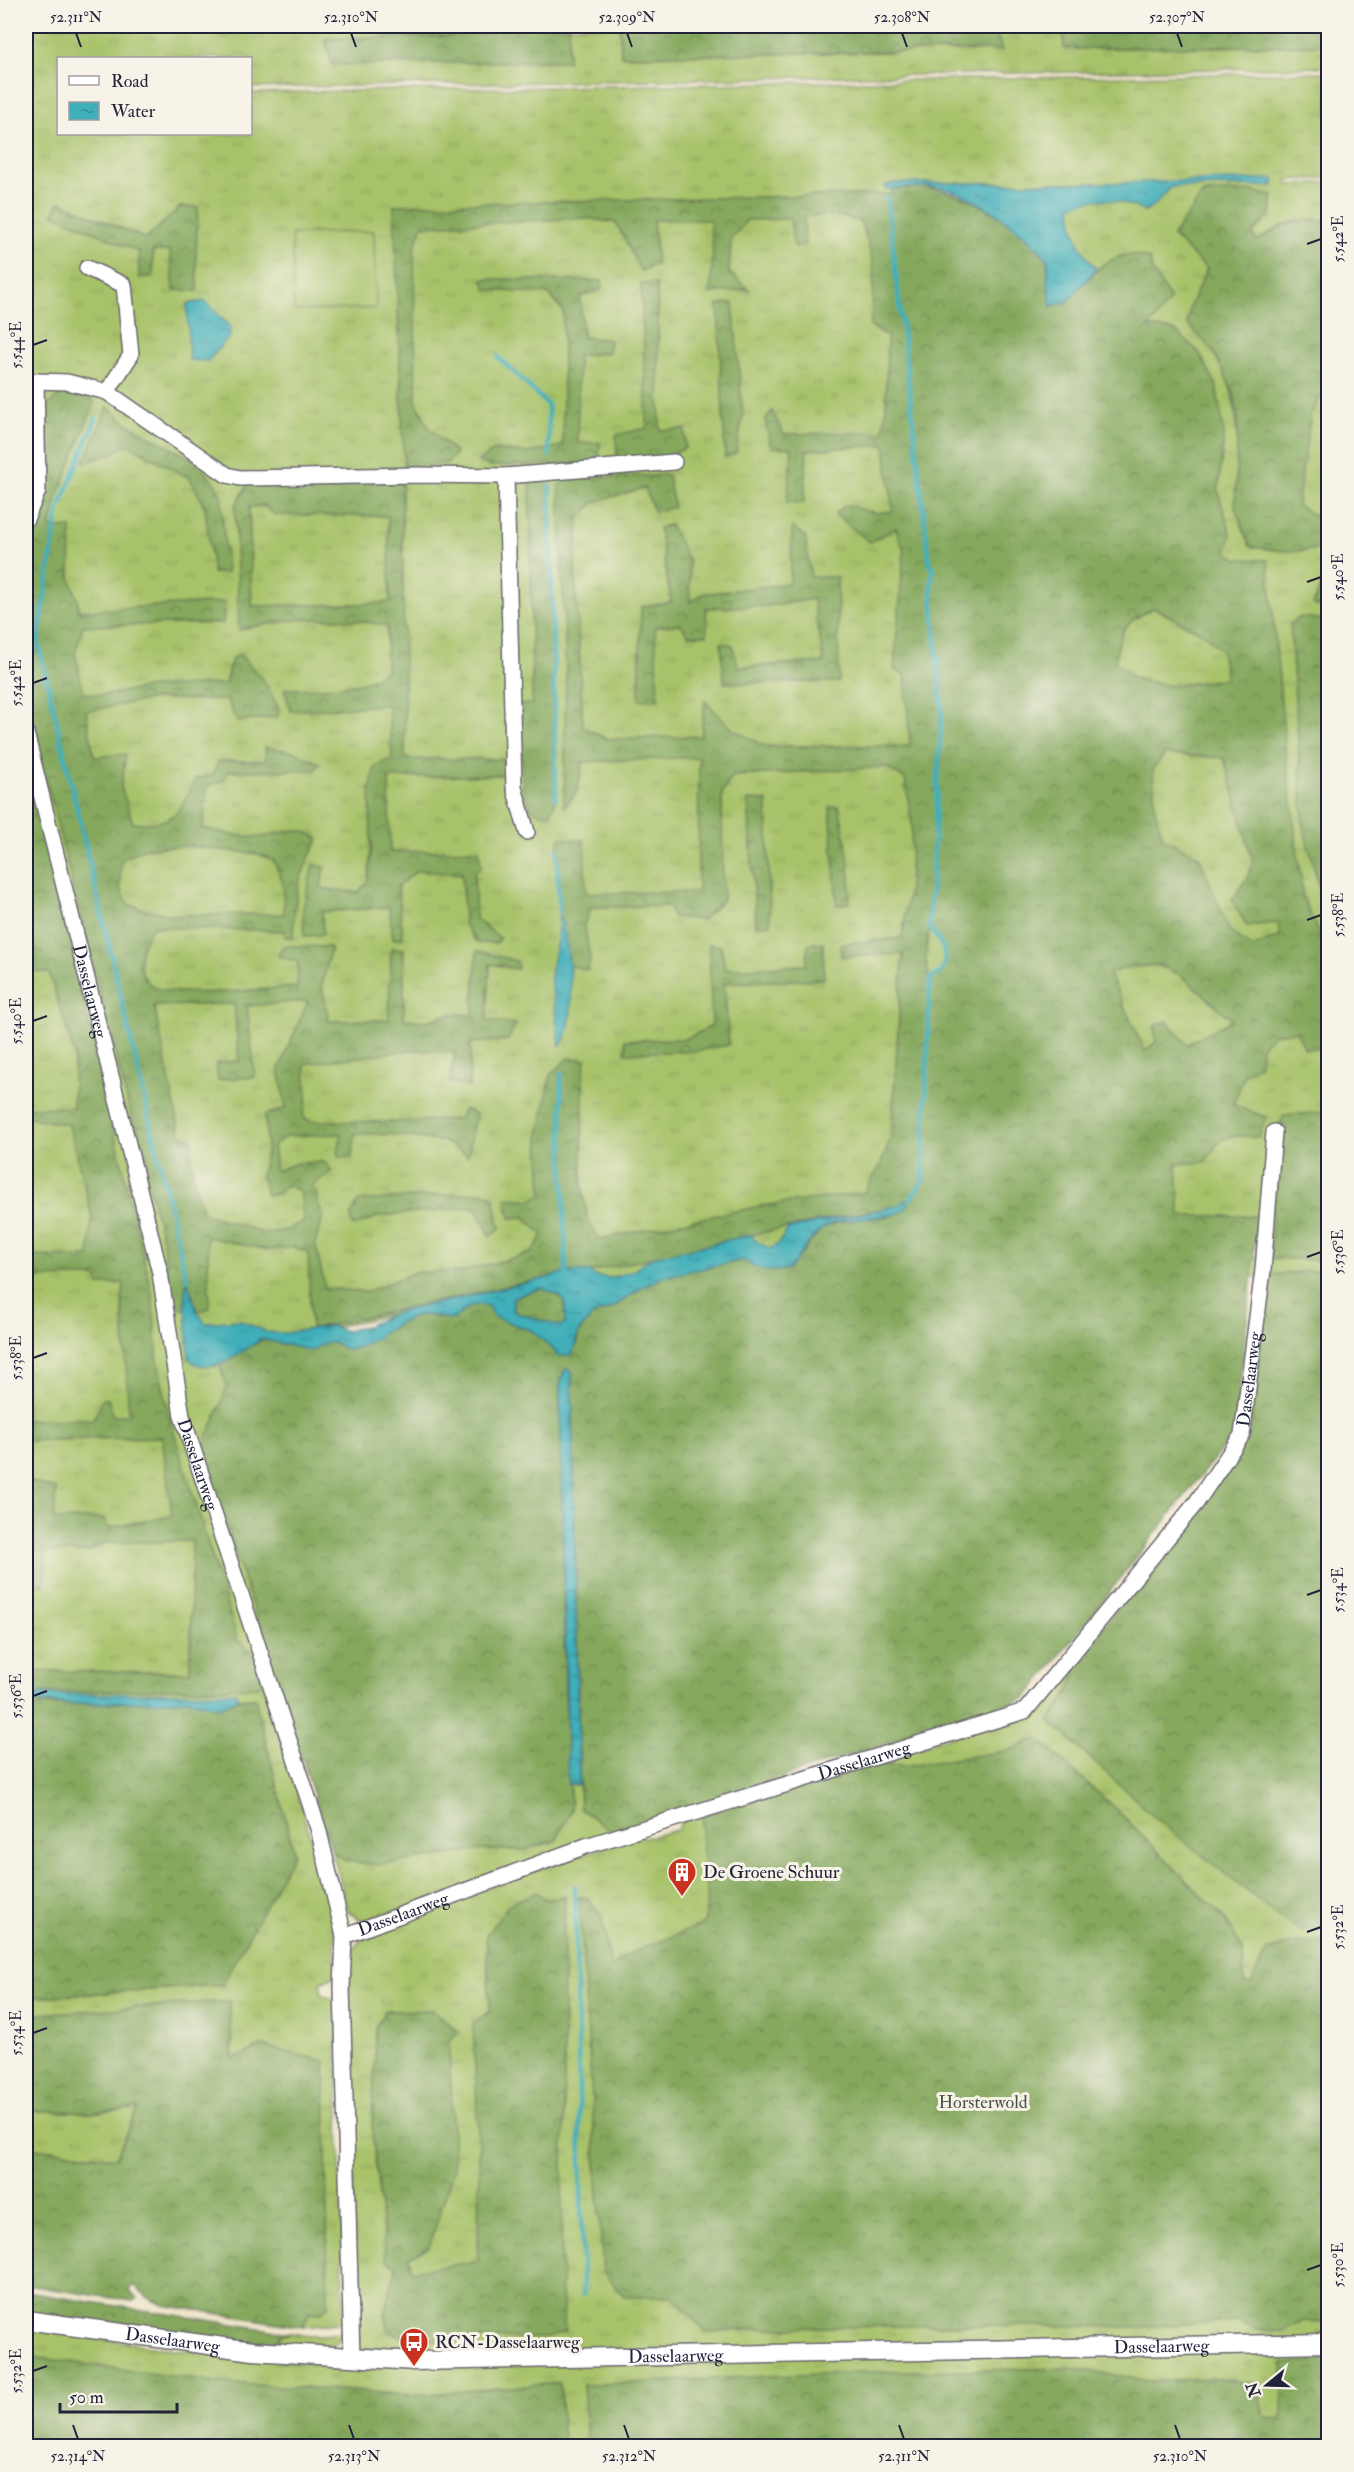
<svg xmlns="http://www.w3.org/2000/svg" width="1354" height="2472" viewBox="0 0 1354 2472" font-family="'IM FELL Double Pica',serif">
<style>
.grass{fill:url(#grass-tufts);stroke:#647252;stroke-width:1.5}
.forest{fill:url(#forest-crowns);stroke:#54654c;stroke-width:1.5;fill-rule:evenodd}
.garden{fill:#a7c269;stroke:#647252;stroke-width:1.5}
.water{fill:url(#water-ripples);stroke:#30687a;stroke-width:1.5;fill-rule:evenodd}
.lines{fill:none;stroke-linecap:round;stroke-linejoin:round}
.stream{stroke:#3fafb9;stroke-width:4.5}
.minor-casing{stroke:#6a676e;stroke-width:18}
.tertiary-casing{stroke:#6a676e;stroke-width:21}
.minor{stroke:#fff;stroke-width:15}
.tertiary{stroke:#fff;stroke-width:18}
.ticks{fill:none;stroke:#22223b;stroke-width:2}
.labels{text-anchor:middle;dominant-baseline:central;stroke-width:6;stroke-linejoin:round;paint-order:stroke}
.street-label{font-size:18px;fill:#22223b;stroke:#f7f3e8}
.poi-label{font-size:18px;fill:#22223b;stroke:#f7f3e8;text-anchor:start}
.park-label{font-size:18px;fill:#4a5249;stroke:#f7f3e8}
.neatline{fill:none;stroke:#22223b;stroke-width:2}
.ticks-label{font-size:15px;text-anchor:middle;fill:#22223b}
</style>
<defs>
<pattern id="grass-tufts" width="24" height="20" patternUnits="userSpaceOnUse" patternTransform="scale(1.5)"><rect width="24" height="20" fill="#a7c269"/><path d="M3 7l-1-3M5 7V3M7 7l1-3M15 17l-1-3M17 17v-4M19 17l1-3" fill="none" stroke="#8fa65c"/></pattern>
<pattern id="forest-crowns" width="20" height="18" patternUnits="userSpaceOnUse" patternTransform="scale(1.5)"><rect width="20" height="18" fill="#85a85d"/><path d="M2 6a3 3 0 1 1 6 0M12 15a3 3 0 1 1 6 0" fill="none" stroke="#6c884e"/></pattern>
<pattern id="water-ripples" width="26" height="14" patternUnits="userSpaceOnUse" patternTransform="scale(1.5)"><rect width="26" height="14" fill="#3fafb9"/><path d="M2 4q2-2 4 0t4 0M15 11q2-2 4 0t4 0" fill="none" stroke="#348e98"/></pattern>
</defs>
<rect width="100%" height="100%" fill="#f7f3e8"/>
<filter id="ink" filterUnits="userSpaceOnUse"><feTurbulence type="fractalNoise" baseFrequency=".0167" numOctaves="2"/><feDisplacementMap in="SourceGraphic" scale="12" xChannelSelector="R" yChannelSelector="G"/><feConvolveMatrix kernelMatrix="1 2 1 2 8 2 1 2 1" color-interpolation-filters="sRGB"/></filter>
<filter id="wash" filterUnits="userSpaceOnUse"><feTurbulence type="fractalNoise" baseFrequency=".008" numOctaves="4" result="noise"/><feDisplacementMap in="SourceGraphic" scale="24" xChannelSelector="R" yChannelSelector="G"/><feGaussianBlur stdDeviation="1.35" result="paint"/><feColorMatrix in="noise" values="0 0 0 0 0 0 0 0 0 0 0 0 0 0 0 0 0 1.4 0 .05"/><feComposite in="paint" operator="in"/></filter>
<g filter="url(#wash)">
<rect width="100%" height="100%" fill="#efe6cc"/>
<!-- grass -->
<g class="grass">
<path d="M26,26h426v10l-119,3 235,22 -91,-35h143l1,30 380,-6 -7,-24h69l1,23 264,-4v22l-1077,21 -1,-30h-192v76h192l1,-41 1077,-21v106l-41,2 1,5 40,-3v38c-34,-1 -43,1 -71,21l-5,-7 19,-20 -98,22 34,33 -16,35 -4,19c9,9 18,17 25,27 33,46 25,104 23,157l93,-136v776l-35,92 -59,-2 -133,-15 3,-637 114,-94 6,-57 -75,-107 16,-34 -13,-22 -2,-10 -26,-6 -28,14c-19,-23 -23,-34 -25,-63 26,-11 48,-7 73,5l-34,-28h-216l-2,5 36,751 1,-12c12,16 19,24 14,43l-13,9 -4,-9 -10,204 -129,57 -8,12 -9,7 -13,-8 -108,18 -18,12 -21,6h-46l-282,60 -68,29 6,-2 7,23 39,305 68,219 2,64 -16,7 2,12 14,5 8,322 -41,5 6,-15 -76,-253 -4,-57 -203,13v-17l196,-13 33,-287 -17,1v-4l-212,2z"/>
<path d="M1253,1257l62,3 13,-2v1188h-1302v-118c108,16 215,32 325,38l5,-21 -7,-366 3,-28 11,-15 146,-57 131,-44 5,3 32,-8 5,-10 221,-54 -40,-1 170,-55 47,-53 -5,16 170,-250 26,-146 39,-6 -59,6z"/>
<path d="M158,1700h35l-167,6v-4l44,2z"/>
<path d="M568,1784l11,1 1,23 33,24 -241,89 -12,-2 -11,-6 -17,-62 14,10 136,-11h41l32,-9 16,-30z"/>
<path d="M138,2108l-22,50 -90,-11v-37l62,3z"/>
<path d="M291,2333l19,3 33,-3c-8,24 -47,15 -68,14l5,-12z"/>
</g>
<!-- forest -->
<g class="forest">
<path d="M452,26h117l-1,35 -236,4 -7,-26 127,-3z"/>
<path d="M620,26h374l8,24 -381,6z"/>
<path d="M1063,26h265v19l-264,4z"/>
<path d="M919,187c50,3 97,36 129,73v23l19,19c20,-23 50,-62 83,-42l2,11 19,28 -22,28 25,3 25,22 17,32 8,50 -6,57 13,44 -5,16 12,8 30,1 18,196 17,141 25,59v64l-9,28 -14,1 -9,-18 -22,3 -13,12 -1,18 -15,9 -12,32 33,12 -7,20c-30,-2 -39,-4 -53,25l-29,2 3,52h78l-23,216 -209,266 -413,134 -33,-24 -8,-436 -3,-3 -6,3 -3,14 5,305 6,120 -16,30 -32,9h-41l-105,15 -31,-4 -14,-10 -130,-400 25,-63 -7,-23 42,-26 50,12c13,-11 20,-11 35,-1 27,-4 53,-35 78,-35 9,0 19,4 29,4 12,-10 19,-18 34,-13l6,11 38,14 21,18 23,-4 3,-14 14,-16 19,-7 32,-22 22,-10 77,-16 46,9 33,-41 17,-6 52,-6 14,-16 -7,6 -147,29 -161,37h-24l-19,6 -236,51 -3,-76 -14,-6 -26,3 -61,-13 3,71 -13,3 -25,-4 -9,-65 -137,-541v-166l18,-35 2,-94 20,-15 29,10 -39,100 -6,27h21l-1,49 8,24v10l147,-9 -2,21 -140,3 -8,27 9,40 20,2 48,-8 73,-3 7,-26 8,-3 25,27 14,27 -2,8 -40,5 -10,-22 -73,-1 -68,12 8,46 32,-3 -5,33 12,36c44,1 44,-7 62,-44l18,-4 5,-14h48l-1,-14 31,5 24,11 -5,7 -87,1 -4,10 -17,5 -4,42c17,4 35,9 52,9 26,1 36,-17 64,2 -21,34 -25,59 -26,99l-8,-1v-6l-133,-4c-11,17 -20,42 -1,58 17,15 119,3 146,2l1,-25 -20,-6 5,-10 48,1 -9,38 7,36 60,-1 2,-72 13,1v70l24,2 20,-7 25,1 4,-64 40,10 1,8 -28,-5 -3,56 29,4 -8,16 -37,3 -2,44 -19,-5 5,-30 -43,-2 -107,14 2,34 -4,19 7,4 83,1 66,-3 5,-10 12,5 -8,42 -23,-14 -56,-8h-34l-3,24 -14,-1 3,-23 -54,2 -14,10 3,25 21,-8 27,-1 8,9 -19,14 10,33 -8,25 10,45 41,4 49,-20h45l72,-19 11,-18 -18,-18 -15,1 -4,-20 26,2 10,-7 -3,-58 6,-31 6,-30 18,-16 17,2 -3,16 -1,108 5,34 12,21 162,-33 103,-13 16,-27 11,-28 12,-184 -62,3v-13l61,-6 7,-49 3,-64 -7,-46 -19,-12 -153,9 -11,16 1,108 -21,20 -29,-3 -5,-11 -77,1 -7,18 6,34 -2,11 -20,-5 -9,-52 -2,-64 3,-11 24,2 2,53 112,-1 1,-135 -116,5 -6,30 -13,15 2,-135 -7,-187 7,-6 102,-4 6,32 -20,5 -9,-24 -48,13 -18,16 -4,51 8,159 24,12 94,-3 4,-35 27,28 32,17h146l-5,-71 -11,-5 10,-119 -8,-23 -26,14 -35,-28 10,-9 31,8 17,-2 -8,-66 -78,5 -3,53 -17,-1 5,-54 -21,-1 -6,-27 7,-9 12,23 99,-2 3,-24 1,-72 -17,-10c5,-46 8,-61 -10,-105l-26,-6 -30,1 1,29 -11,1 -4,-27 -43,1 -16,19 -2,33 20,18 -39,3 3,-42 -3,-31h-57l4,44 -16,7 -25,-48 -30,-5 -164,8 -8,23 2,152 13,27 27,25 -10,11 -42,2 -10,-261 498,-11v-5zM1154,608l50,26 17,16 5,29 -56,7 -36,-8 -18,-15c1,-32 10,-42 38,-55zM1164,754l60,4 29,105 -6,15 -15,22 15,26 31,-3 2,13 -28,12 -23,-18 -30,-74 -36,-18 -8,-28 -2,-41zM188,846l70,8 16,7 9,22 1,31 -114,1 -41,-10 -9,-17 1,-28 24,-12zM930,928c11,15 18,23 13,42l-13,9c-6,-16 -4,-36 0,-51zM1158,965l23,10 51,45 -45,24 -20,-23 -13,5 2,16 -11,9 -36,-77 15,-6zM308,1001l-29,68 7,39 -21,7 2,32 -6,30 6,18 10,-1 10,-9 13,6 4,30 -17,9 -23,3 -61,-20 -11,-37 -1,-38 -10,-2 -27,-130 80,-2 5,57 -23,2 2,17 37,-3 -8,-71z"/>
<path d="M1253,191l20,5 -2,18 -19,20 5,7c30,-20 34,-22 71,-21v170l-3,1 -14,22 -14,92 19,12 12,-2v32c-27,6 -51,5 -78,-1l-15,-39 3,-86 -4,-26 -21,-44 -26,-28 4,-19 16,-35 -34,-33 30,-43z"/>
<path d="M60,202l86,37 34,-32h18l-2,46 2,38 -24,-1 -4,-39h-17v25l-14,2v-26l-86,-38z"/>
<path d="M482,279l120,2v8l-22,8 3,40 27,3 -2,12 -30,4v87h22l-1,15 -12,6 -98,2 -11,-4 17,-12 32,3 36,-7v-135l-14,-17 -62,-4z"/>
<path d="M641,284h16l3,146 25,-1v19l-18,9h-50l-1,-22 31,-7z"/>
<path d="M733,303l10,113 -7,37 -11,4 -7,-153z"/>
<path d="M108,407l18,16 66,36 22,23 7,13 6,78h-14l-8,-66 -15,-29 -63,-34 -17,11 -26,7z"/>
<path d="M546,480l4,6 6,312 -5,16c-16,0 -22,-4 -28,-20l-3,-89 12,-1 -2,-223z"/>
<path d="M402,482l3,277h98l2,16 -116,3 1,74 89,-2 2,17 -7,5 2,47 24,19 -3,5h-20l-13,-19 -2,-50 -45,-3 -19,15 5,52 -10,1 -4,-32 -67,5 1,23 -19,1 -1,-27 10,-44 12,2 -4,21 37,5 10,-12 3,-30 -1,-62 5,-22 17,-9 -4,-53 -97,6 -7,-22c28,-1 82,1 102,-19l1,-44c-48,-12 -100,-8 -148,4l-4,-124 13,-22zM264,506l11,9 113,1 2,86c-46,4 -92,2 -138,4l-3,-99z"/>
<path d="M670,525l19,36 1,41 13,-8 87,-11 2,-56 13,9 6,41h26l2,105 -115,1 -3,-40 12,2 5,22 86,-5 -11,-63 -32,6 -75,3 1,27h-18l-9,-11 -25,3 3,72 -19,1 2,-93 30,-5 -12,-74z"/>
<path d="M1328,571v39l-15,-6z"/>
<path d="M1301,617l23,3 4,5v274l-5,2 -19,-71 -14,-206z"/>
<path d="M26,764l52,212 74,318 6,68 10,51 70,228 14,11 11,32 -7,3 -230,6v-22l164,1 2,-131 -87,2 -17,9h-42l-2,33h-18v-29h2l-2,-76 30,9 -2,31 50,-2 4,10 64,-12 -10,-79 -136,4v-21l68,-1 8,-20h6l5,17 16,-2 -7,-112 2,-19 -25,2 -2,-8 -70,1 -1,3v-25l63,1 3,-41 -23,-91 -43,-8v-9l47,-1 1,-54 -25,-80 -14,-2v-21l-9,1z"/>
<path d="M748,800l19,1 3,123 -14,2z"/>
<path d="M839,806c6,31 14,65 10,97l-12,2 -7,-98z"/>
<path d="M823,942l1,37 -100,4 5,62 -33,6 -71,2v-13l60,-1 27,-13 -3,-82 12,2 4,23 81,-4 2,-21z"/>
<path d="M1328,1112v146l-13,2 -45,-2 7,-128 7,-15z"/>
<path d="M485,1192l9,6 6,32 -10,6 -15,-29 -95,9 -27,11 -2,-11 7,-15z"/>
<path d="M1328,1269v660l-29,1 -22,-15 -118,-94 -109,-100 21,-34 9,-30 169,-222 20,-160z"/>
<path d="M542,1288l14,6 9,9 1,20 -6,3 -45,-13 -3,-13 2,-3z"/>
<path d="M255,1698l39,155 -72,132 -196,13v-292l167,-6c32,12 32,-1 62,-2z"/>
<path d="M1037,1738l81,73 107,108 18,31 1,33 7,1 15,-33 33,-8 29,-1v380l-25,-1 -20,10h-24l-21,-10 -100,6 -178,-2 -180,3 -74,4 -33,-35h-47l-23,-25 -24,-375 9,1 14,20 9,49 21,-15 72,-28c8,-35 -7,-73 -1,-109l160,-50 46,1 102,-16z"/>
<path d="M536,1892l11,8 18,-4c-3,75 0,150 -1,225 -1,70 -6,141 1,211l-18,6 -138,2 -20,-9 -4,-16 11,-48 -10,-8 -14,-127 4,-105 9,-16 48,-1 26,22 -10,8 5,128 -25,79 -20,10 3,14 66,-10 1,-112 -6,-126 17,-11 -4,-77 23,-31z"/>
<path d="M229,2001l4,58 29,-13 63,15 3,245 -7,7 -12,-1 -6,15 -140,-22 -13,-6 -16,-14 -5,5 8,8 -4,3 -107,-16v-138l90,11 22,-50 -50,5 -62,-3v-95z"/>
<path d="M26,2292l265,41 -11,2 -5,12 -249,-33z"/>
<path d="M26,2356l186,26 202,13 146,-12 3,63h-537z"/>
<path d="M1328,2359v87h-741l-4,-61 278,-13 209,-4 80,13 62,-3 45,6 8,33 17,2 1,-55z"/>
</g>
<!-- garden -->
<path class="garden" d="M374,231l2,77 -82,3 -2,-77z"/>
<!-- water -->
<g class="water">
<path d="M1274,179v7l-103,1 -17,19 -10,5c-25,-12 -47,-16 -73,-5 1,26 8,42 25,63l-29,33 -16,4 -3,-23v-23c-23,-28 -70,-65 -107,-72 -18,-3 -38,1 -56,1v-4l15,-2h210z"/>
<path d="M205,301l25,26v9l-22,25 -19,-1 -2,-56z"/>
<path d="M559,913c10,27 21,111 1,133l-10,-71 7,-34z"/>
<path d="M905,1200h5l-6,11c-23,10 -63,3 -82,18 -13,9 -23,28 -33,40 -20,4 -29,3 -46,-9l-77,16 -22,10 -32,22 -19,7 -14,16 -7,24 -15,1 -4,-7 -21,-18 -38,-14 -6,-11c-15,-5 -22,3 -34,13 -10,0 -20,-4 -29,-4 -25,0 -51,31 -78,35 -14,-10 -22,-10 -35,1l-50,-12c-21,12 -50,40 -73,20l-4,-69 2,-10 10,31 8,12 35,-3 26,12 19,1 46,-7 15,5 23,-6 26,-12 152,-35 19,-6h24l5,4 15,2 21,-6 22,-15 98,-22 6,7 13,7 9,-6 9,-14 109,-23zM541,1288l15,6 9,9v21l-6,2 -45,-14 -2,-12 2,-3z"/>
<path d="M565,1369l7,3 7,413 -11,-1 -8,-398z"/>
<path d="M236,1692l2,7 -19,8 -28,-7 -121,4 -44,-2v-7z"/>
</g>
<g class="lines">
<!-- stream -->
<g class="stream">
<path d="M887,198l43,368 4,1 -3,18 11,124 -13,218c12,16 19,24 14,43l-13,9 -7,201 -13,20"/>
<path d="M498,357l50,48 1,50"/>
<path d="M96,419l-38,92 -20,131 149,638"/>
<path d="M550,486l6,312"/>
<path d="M557,849l2,64"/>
<path d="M561,1073l5,199"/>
<path d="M575,1886l8,408"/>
</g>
</g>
</g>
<g filter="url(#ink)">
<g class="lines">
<!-- minor casing -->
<g class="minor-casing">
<g id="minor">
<path d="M36,381l31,1 40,10 24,-37 -7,-70 -37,-17"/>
<path d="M26,382l10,-1 2,110 -12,28"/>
<path d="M107,392l120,83 13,3 176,-3 90,1 168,-14"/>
<path d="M506,476l8,311 13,45"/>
<path id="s1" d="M26,733l134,540 22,143 136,412 26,108 -2,51 10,371"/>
<path id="s2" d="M344,1936l242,-90 439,-135 171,-208 46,-68 21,-165 11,-138"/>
</g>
</g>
<!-- tertiary casing -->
<g class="tertiary-casing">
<g id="tertiary">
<path id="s3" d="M26,2320l227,31 162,10 913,-18"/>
</g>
</g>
<!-- minor -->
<use href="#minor" class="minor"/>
<!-- tertiary -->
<use href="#tertiary" class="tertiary"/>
</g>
</g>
<!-- ticks -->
<path class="ticks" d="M76,33l5,14M351,33l5,14M627,33l5,14M902,33l5,14M1177,33l5,14M1307,244l14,-5M33,345l14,-5M1307,582l14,-5M33,683l14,-5M1307,920l14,-5M33,1021l14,-5M1307,1257l14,-5M33,1358l14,-5M1307,1595l14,-5M33,1696l14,-5M1307,1932l14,-5M33,2033l14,-5M1307,2270l14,-5M33,2371l14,-5M73,2425l5,14M349,2425l5,14M624,2425l5,14M899,2425l5,14M1175,2425l5,14"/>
<!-- icons -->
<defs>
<g id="building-pin" transform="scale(1.5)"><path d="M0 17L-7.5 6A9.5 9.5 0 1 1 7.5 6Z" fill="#c8321e" stroke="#f7f3e8"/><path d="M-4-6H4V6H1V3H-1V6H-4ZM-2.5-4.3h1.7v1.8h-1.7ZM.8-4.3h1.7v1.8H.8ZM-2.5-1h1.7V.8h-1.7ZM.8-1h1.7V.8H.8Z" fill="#fff"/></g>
<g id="bus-pin" transform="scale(1.5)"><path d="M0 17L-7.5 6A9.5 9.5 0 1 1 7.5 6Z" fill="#c8321e" stroke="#f7f3e8"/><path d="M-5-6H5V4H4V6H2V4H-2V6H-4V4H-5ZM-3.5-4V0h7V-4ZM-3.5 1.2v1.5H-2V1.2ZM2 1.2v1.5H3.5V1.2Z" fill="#fff"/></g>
</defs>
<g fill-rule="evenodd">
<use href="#building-pin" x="682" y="1872"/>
<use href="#bus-pin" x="414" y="2342"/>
</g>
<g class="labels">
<!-- street labels -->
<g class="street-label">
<text stroke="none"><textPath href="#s1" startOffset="266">Dasselaarweg</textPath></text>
<text stroke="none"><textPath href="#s2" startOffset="1125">Dasselaarweg</textPath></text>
<text stroke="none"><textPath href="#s1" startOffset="752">Dasselaarweg</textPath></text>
<text stroke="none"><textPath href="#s2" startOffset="549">Dasselaarweg</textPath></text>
<text stroke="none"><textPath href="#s2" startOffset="63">Dasselaarweg</textPath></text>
<text stroke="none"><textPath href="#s3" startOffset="148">Dasselaarweg</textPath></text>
<text stroke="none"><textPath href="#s3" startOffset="1138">Dasselaarweg</textPath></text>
<text stroke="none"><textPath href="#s3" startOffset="652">Dasselaarweg</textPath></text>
</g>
<!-- poi labels -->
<g class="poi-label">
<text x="703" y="1872">De Groene Schuur</text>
<text x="435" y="2342">RCN-Dasselaarweg</text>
</g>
<!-- park labels -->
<g class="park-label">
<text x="983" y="2102">Horsterwold</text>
</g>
</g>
<!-- margin -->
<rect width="1354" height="2472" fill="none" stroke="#f7f3e8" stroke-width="66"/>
<!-- legend -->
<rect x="57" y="57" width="195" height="78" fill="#f7f3e8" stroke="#a29fa3" stroke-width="1.5"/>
<rect x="69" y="76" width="30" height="9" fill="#ffffff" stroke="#a29fa3" stroke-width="1.5"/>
<text x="111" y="87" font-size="18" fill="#22223b">Road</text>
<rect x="69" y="102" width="30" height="18" fill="url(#water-ripples)" stroke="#a29fa3" stroke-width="1.5"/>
<text x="111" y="117" font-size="18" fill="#22223b">Water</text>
<!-- north arrow -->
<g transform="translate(1267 2385) rotate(251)" stroke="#f7f3e8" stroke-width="4.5" paint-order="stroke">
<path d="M0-4.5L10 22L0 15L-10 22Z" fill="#22223b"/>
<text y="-9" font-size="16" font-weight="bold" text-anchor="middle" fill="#22223b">N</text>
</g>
<!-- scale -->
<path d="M60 2403v9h117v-9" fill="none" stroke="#22223b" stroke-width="3"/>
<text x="69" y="2403" font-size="18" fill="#22223b" stroke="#f7f3e8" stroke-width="4.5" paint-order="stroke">50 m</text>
<rect x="33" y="33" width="1288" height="2406" class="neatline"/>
<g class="ticks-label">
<text x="76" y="22">52.311°N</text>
<text x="351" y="22">52.310°N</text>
<text x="627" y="22">52.309°N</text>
<text x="902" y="22">52.308°N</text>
<text x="1177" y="22">52.307°N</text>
<text transform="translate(1338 239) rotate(-90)" y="5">5.542°E</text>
<text transform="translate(16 345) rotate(-90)" y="5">5.544°E</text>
<text transform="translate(1338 577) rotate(-90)" y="5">5.540°E</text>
<text transform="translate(16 683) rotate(-90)" y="5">5.542°E</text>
<text transform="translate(1338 915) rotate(-90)" y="5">5.538°E</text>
<text transform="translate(16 1021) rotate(-90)" y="5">5.540°E</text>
<text transform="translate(1338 1252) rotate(-90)" y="5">5.536°E</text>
<text transform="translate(16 1358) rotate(-90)" y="5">5.538°E</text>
<text transform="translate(1338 1590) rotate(-90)" y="5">5.534°E</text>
<text transform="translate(16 1696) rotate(-90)" y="5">5.536°E</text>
<text transform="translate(1338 1927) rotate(-90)" y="5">5.532°E</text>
<text transform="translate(16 2033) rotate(-90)" y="5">5.534°E</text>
<text transform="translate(1338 2265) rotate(-90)" y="5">5.530°E</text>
<text transform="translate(16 2371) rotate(-90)" y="5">5.532°E</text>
<text x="78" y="2461">52.314°N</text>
<text x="354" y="2461">52.313°N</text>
<text x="629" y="2461">52.312°N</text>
<text x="904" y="2461">52.311°N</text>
<text x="1180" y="2461">52.310°N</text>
</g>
</svg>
